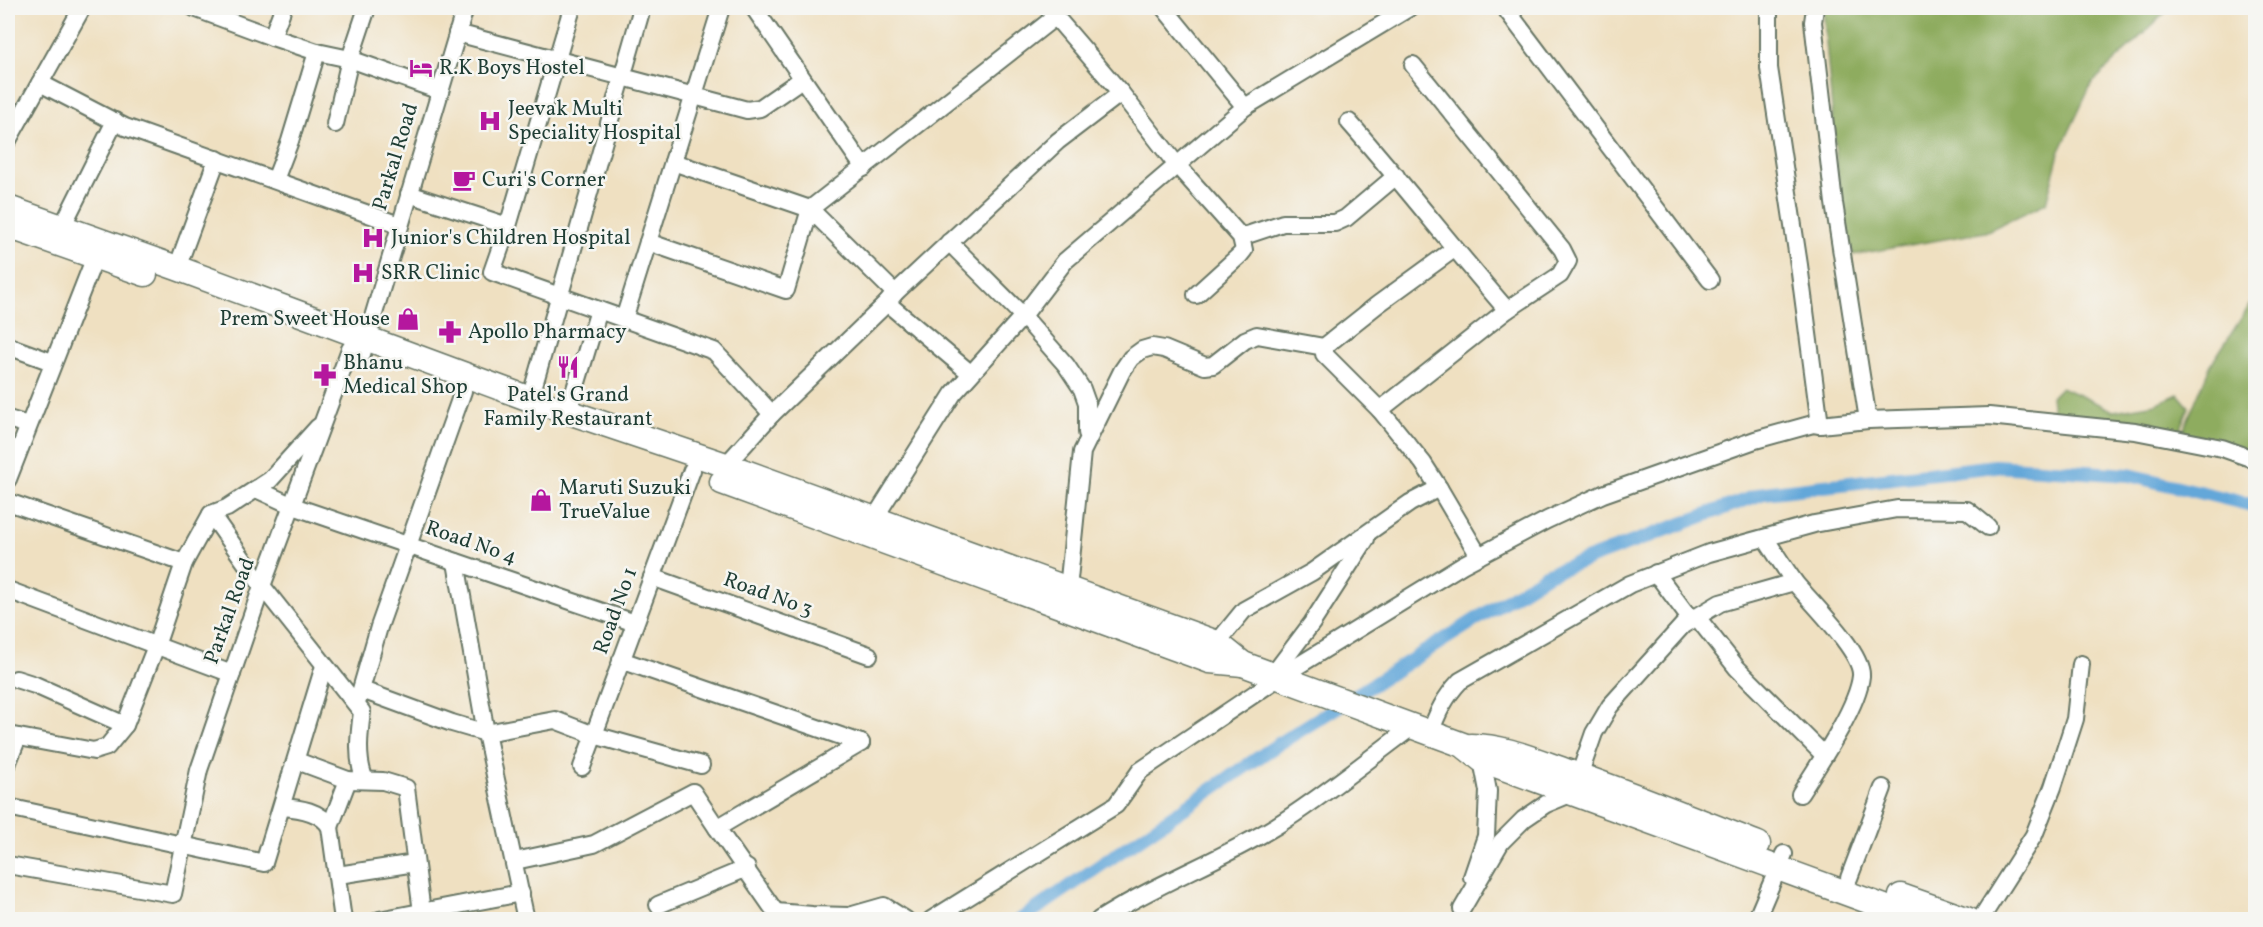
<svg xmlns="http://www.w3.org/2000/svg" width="2263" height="927" viewBox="0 0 2263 927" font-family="Vollkorn,serif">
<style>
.forest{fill:#8eac5e;stroke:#567449;stroke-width:1.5}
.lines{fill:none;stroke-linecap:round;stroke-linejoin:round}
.canal{stroke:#64a7d9;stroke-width:14}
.minor-casing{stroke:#687665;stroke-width:20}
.highway-casing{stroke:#687665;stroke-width:27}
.minor{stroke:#fff;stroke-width:16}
.highway{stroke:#fff;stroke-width:24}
.labels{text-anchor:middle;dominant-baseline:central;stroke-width:5;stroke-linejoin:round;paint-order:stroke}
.poi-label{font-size:21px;fill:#1f3d34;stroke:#f6f6f2;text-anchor:start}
.street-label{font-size:21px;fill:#1f3d34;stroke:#f6f6f2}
</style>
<rect width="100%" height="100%" fill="#f6f6f2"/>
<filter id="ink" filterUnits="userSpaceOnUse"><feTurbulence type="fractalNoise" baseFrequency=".0167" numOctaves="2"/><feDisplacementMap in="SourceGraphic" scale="12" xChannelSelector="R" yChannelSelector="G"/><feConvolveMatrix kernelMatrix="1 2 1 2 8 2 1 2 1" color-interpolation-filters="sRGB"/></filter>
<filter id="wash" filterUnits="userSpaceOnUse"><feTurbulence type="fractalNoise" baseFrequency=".008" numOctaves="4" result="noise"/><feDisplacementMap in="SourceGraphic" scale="24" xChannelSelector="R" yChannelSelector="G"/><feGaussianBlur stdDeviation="1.35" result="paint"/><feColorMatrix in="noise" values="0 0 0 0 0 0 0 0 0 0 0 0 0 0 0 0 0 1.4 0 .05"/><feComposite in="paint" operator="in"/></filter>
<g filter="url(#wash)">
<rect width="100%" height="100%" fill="#efe0c1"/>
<!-- forest -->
<g class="forest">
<path d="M1823,8h347l-78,75 -33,70 -13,50 -61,29 -132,23 -14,-66z"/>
<path d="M2255,297v159l-72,-25 27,-65z"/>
<path d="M2061,387l53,24 42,-7 22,-10 11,13 -9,24 -126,-13 -3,-21z"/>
</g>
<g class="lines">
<!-- canal -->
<path class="canal" d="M1020,920l260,-177 268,-169 216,-81 231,-27 134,9 127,31"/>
</g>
</g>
<g filter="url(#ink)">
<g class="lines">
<!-- minor casing -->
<g class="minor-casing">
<g id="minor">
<path d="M194,8l78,29 45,15 33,7 90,32"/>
<path d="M572,8l-64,218 -16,46 222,79 58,63"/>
<path d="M754,8l110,160"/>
<path d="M1048,8l73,85 55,71 65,73 3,13 -4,5 -44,40"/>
<path d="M1164,8l81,99"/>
<path d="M1505,8l205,272"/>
<path d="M1769,8v60l30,197 21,160"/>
<path d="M1815,8l-2,14 21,181 34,217"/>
<path d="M457,33l290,77 13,-2 42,-29"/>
<path d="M272,37l11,-29"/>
<path d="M40,83l85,44 274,98"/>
<path d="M1349,122c54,61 104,126 158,188"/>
<path d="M335,124l15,-65 17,-51"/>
<path d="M8,140l74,-132"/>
<path d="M673,162l137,47 85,84"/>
<path d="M275,180l15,-39 27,-89"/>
<path d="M409,194l99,32"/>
<path d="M62,227l53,-106"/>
<path d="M1241,237l42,-14h52l11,-5 50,-42"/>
<path d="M648,242l138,48 24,-81 245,-192"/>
<path d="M949,242l74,74 43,49 16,24 5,14v30"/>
<path d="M177,268l40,-109"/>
<path d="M887,303l83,70"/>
<path d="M624,319l97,-311"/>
<path d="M8,346l44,16"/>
<path d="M362,354l103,-346"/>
<path d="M530,399l112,-391"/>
<path d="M1380,410l127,-100 53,-35 8,-14 -6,-12 -149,-184"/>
<path d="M568,412l31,-102"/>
<path d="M8,419l20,6"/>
<path d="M726,465l46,-51 115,-111 8,-10 163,-152 63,-48"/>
<path d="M8,479l87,-222"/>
<path d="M1439,488l40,68"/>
<path d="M256,489l37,17 342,117"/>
<path d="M8,502l176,61"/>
<path d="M211,514l16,-6 43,-28 48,-53"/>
<path d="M874,519l79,-125 70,-78 42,-55 180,-154 164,-99"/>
<path d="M1765,538c10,15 20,31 31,46 16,19 67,69 65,92 -3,31 -44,91 -61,118"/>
<path d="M456,562l30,171 40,187"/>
<path d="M1656,573l35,47"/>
<path d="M652,577l217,78"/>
<path d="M1068,589l14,-137 40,-81 9,-13 11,-8 10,-3 12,2 41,17 8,-1 32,-25 12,-5 67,12"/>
<path d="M8,590l224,84"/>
<path d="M1696,616l41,52 87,87"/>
<path d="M1214,651l3,-8 27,-33 68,-38 98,-69 29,-15 -16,-25 -43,-53 -56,-56v-7l53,-42 77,-56"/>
<path d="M621,660l240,83"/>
<path d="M1272,676l40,-53 54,-84"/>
<path d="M16,679l19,6 90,40"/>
<path d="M362,690l90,33 34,10 69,-13 39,15 107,30"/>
<path d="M358,700l21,-73 84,-236"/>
<path d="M1430,734c7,-21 15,-37 30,-53l170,-97 79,-31 105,-29 83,-15 70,1 21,17"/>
<path d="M8,735l86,16 13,-4 18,-22 31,-79 28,-83 27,-49 51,72 100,126c-3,23 -6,47 3,68"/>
<path d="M297,761l51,19 35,1 23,7 17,132"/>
<path d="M8,762l10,-25"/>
<path d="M582,767l110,-297"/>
<path d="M8,807l256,56 60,-197"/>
<path d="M282,807c17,1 39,4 48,20l13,93"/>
<path d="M330,827l18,-47"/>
<path d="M515,861l79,-17 99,-52 24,36"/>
<path d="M8,865l165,29 26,-124 63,-184 88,-237"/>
<path d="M338,875l77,-12"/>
<path d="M1472,877l14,-41 2,-45 -6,-31"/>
<path d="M1849,878l34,-90"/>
<path d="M658,905l89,-37"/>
<path d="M1462,909l39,-67 23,-23 22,-15 24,-10 9,-18 15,-43 16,-27 73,-81 37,-22 74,-21"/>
<path d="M776,912l36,3 37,1 35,-10 22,14"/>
<path d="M379,920l142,-27"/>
<path d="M781,920l-64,-92 144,-85"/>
<path d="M931,920l185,-115 24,-34 138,-93 184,-113 85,-45 56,-26 152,-54 58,-16 7,1 48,-5 121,-4 146,15 87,17 34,12"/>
<path d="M1099,920c56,-36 120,-59 177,-94 48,-30 91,-66 136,-99"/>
<path d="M1756,920l28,-66"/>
<path d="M1980,920l54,-85 19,-48 22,-68 6,-55"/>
</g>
</g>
<!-- highway casing -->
<g class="highway-casing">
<g id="highway">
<path d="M8,208l169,60 353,131 196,66 491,178 26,21 220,81 19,15 438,160"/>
<path d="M8,226l137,48"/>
<path d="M722,482l488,179 33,3"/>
<path d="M1471,746c34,0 66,15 98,26 64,22 126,47 189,72"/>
<path d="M1901,896l68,24"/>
</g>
</g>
<!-- minor -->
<use href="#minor" class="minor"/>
<!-- highway -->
<use href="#highway" class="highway"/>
</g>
</g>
<!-- icons -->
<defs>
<g id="hotel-bare" transform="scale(1.8)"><path d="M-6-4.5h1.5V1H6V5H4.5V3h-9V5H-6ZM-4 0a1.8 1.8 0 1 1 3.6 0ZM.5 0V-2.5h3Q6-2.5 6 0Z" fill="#b5179e" stroke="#f6f6f2" stroke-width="2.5" paint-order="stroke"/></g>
<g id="hospital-bare" transform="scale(1.8)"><path d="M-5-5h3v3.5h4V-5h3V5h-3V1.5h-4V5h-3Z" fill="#b5179e" stroke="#f6f6f2" stroke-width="2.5" paint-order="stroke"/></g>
<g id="cafe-bare" transform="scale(1.8)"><path d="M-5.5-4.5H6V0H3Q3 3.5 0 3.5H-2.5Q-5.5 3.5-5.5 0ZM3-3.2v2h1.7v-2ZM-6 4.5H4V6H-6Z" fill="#b5179e" stroke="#f6f6f2" stroke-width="2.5" paint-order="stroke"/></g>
<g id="shop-bare" transform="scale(1.8)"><path d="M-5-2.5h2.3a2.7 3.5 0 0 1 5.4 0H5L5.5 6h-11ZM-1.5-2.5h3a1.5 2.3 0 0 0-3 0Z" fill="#b5179e" stroke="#f6f6f2" stroke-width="2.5" paint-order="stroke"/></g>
<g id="pharmacy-bare" transform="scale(1.8)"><path d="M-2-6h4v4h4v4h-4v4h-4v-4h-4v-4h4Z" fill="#b5179e" stroke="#f6f6f2" stroke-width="2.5" paint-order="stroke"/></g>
<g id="restaurant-bare" transform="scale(1.8)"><path d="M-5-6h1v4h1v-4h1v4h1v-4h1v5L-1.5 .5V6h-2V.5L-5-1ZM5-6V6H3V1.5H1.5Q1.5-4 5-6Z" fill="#b5179e" stroke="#f6f6f2" stroke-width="2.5" paint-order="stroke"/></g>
</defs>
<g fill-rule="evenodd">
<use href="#hotel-bare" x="421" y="68"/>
<use href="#hospital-bare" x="490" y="121"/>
<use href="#cafe-bare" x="464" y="180"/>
<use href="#hospital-bare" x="373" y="238"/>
<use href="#hospital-bare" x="363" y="273"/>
<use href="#shop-bare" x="408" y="319"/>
<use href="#pharmacy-bare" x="450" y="332"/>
<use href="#restaurant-bare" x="568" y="367"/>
<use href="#pharmacy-bare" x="325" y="375"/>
<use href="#shop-bare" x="541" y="500"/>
</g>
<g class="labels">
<!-- poi labels -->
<g class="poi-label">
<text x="439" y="68">R.K Boys Hostel</text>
<text x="508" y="109">Jeevak Multi<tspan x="508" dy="24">Speciality Hospital</tspan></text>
<text x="482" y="180">Curi's Corner</text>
<text x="391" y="238">Junior's Children Hospital</text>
<text x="381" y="273">SRR Clinic</text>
<text x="390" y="319" text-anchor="end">Prem Sweet House</text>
<text x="468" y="332">Apollo Pharmacy</text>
<text x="343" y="363">Bhanu<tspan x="343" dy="24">Medical Shop</tspan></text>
<text x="568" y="395" text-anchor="middle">Patel's Grand<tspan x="568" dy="24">Family Restaurant</tspan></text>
<text x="559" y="488">Maruti Suzuki<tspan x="559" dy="24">TrueValue</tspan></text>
</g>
<!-- street labels -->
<g class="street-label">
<text transform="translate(396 157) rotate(-73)">Parkal Road</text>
<text transform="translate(471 543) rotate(19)">Road No 4</text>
<text transform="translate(768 595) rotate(20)">Road No 3</text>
<text transform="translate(230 611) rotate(-70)">Parkal Road</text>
<text transform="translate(616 611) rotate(-70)">Road No 1</text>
</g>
</g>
<!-- margin -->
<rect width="2263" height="927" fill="none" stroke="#f6f6f2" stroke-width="30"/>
</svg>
